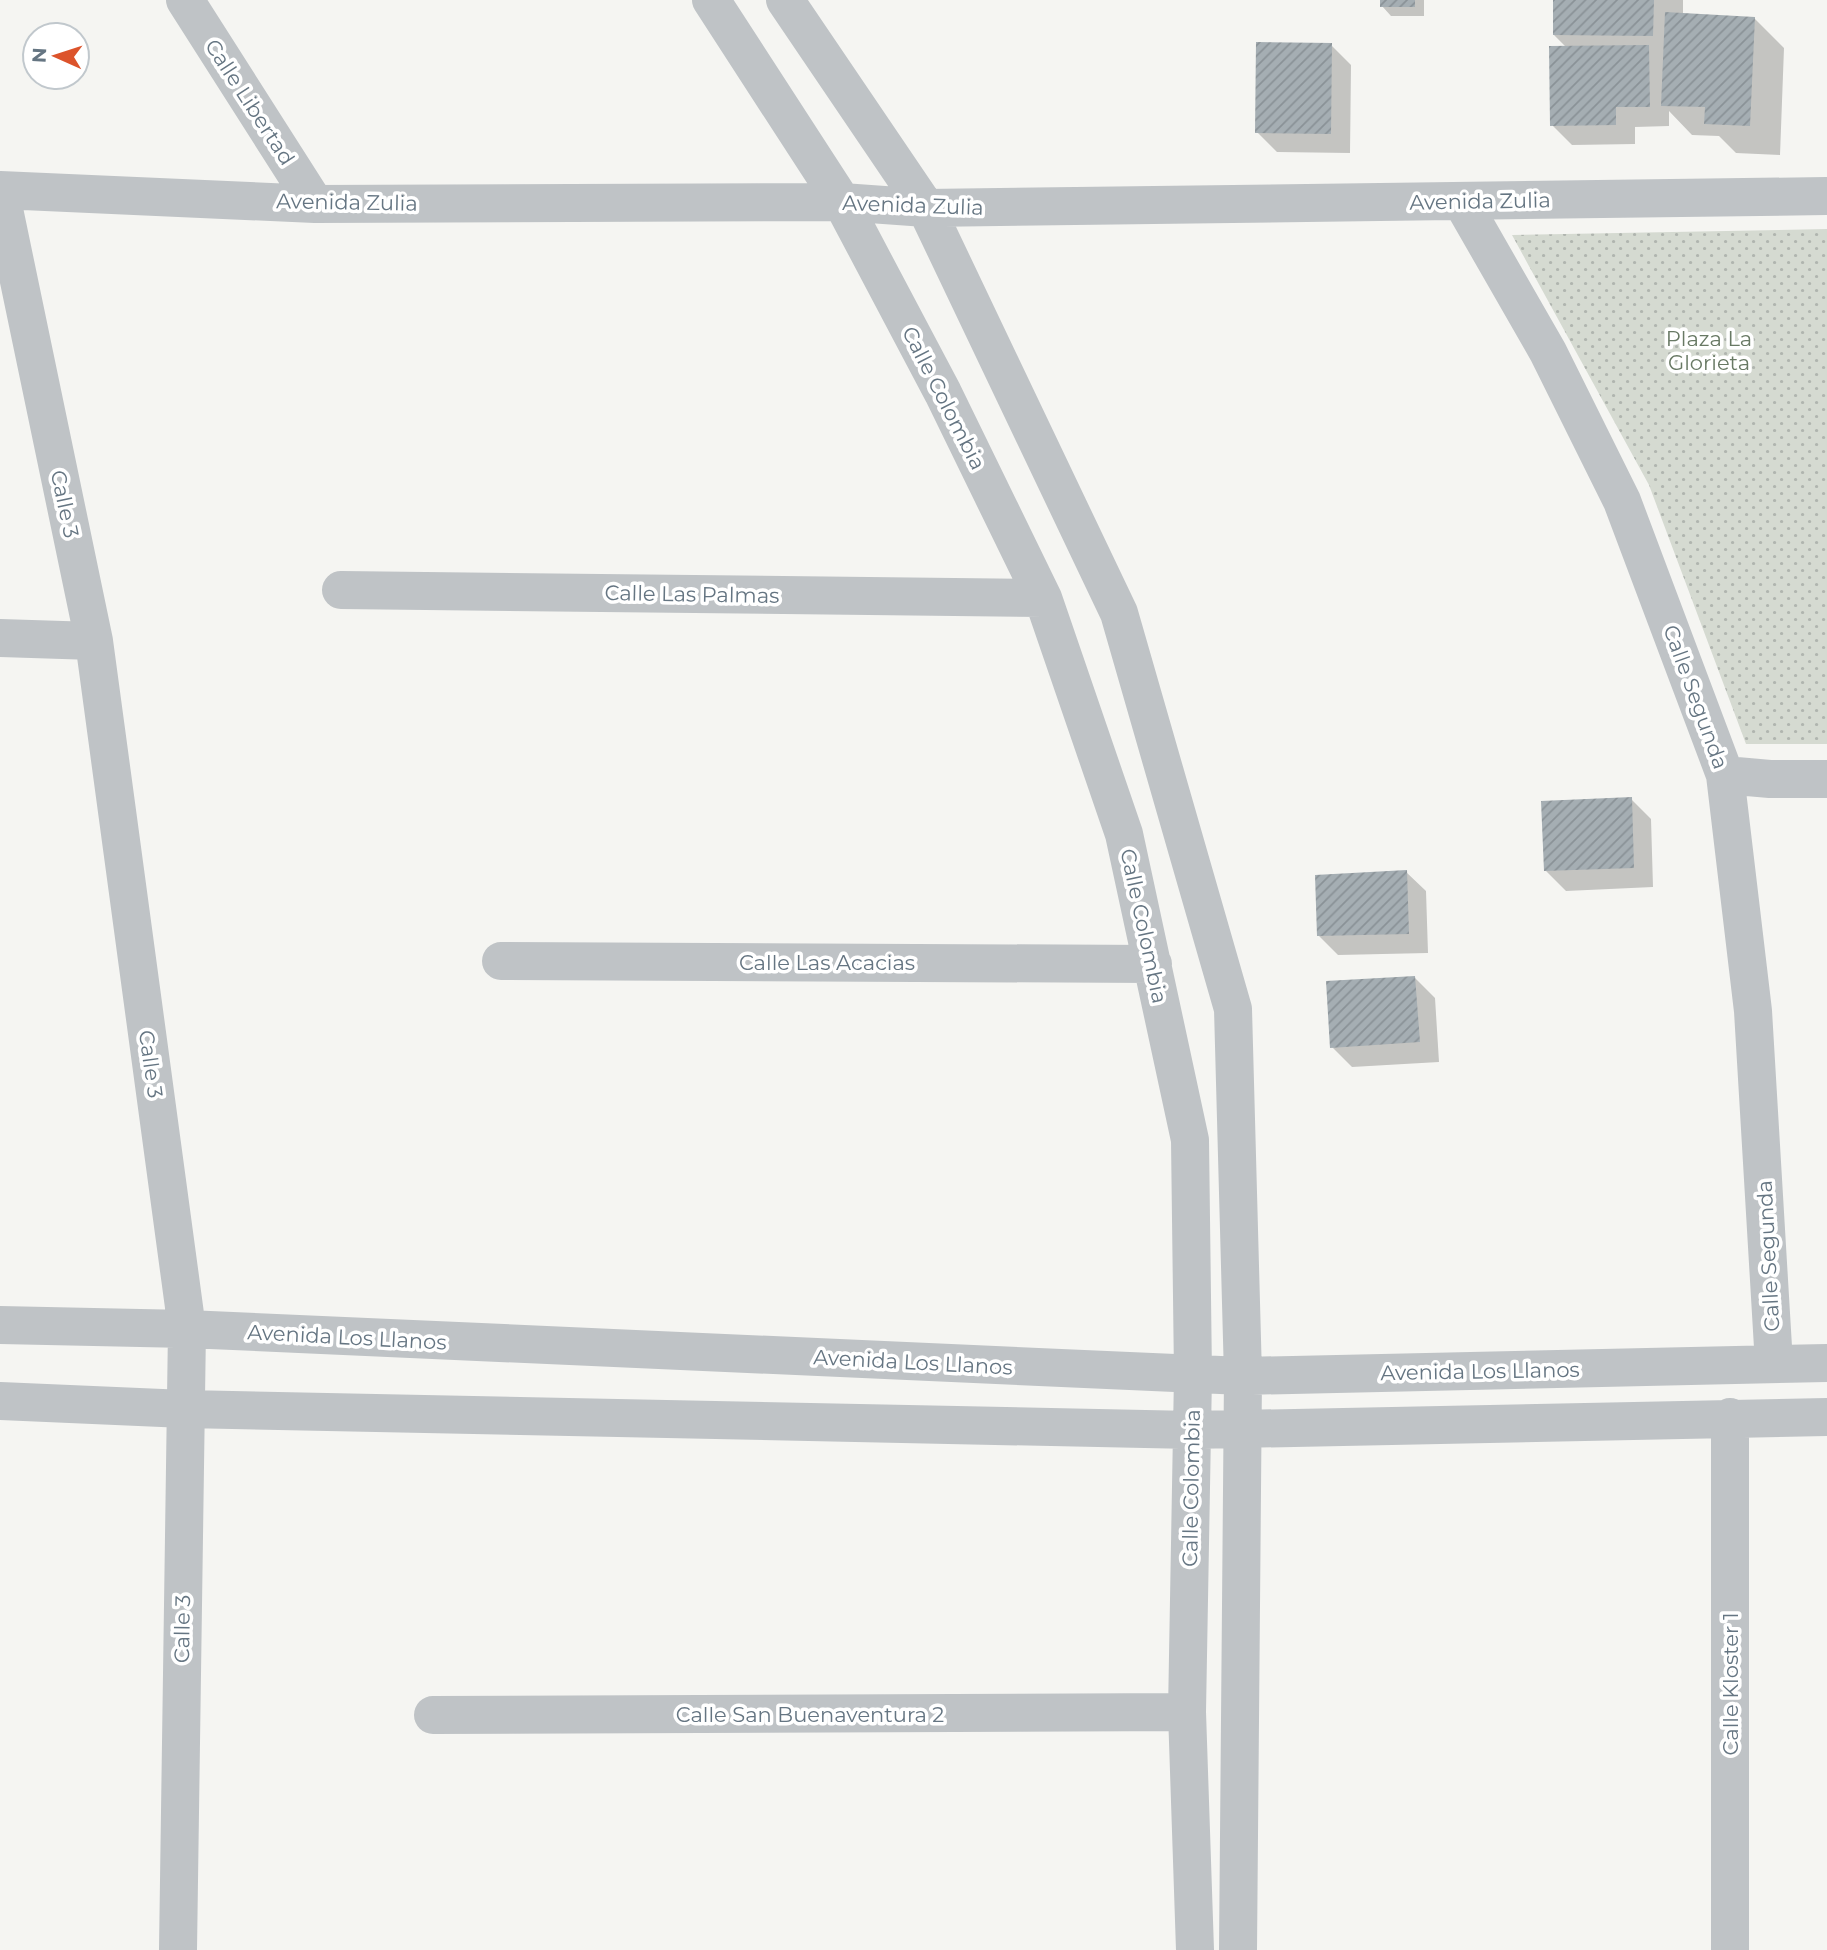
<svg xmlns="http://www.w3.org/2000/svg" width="1827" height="1950" font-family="Montserrat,sans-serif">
	<defs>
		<pattern id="grass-dots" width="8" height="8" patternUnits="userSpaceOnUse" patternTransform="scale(1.75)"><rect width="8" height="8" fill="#d5dad1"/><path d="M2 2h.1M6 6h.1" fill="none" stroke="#b0b5af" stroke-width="1.8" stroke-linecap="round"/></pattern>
		<pattern id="building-hatch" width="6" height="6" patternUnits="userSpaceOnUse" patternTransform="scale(1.75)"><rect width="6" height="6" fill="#a5aeb3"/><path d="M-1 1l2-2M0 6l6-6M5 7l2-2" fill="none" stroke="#8a9297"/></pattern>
	</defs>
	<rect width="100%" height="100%" fill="#f5f5f2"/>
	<path fill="url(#grass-dots)" d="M1827 229V744H1746L1649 485 1512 235Z"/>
	<path fill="#0003" d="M1382 0H1424V16H1391L1382 6Z
		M1554 0H1683V15L1755 19 1784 48 1780 155 1736 153 1719 136 1692 135 1669 111V126L1635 127V144L1572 145 1552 125 1567 48 1554 35Z
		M1331 45 1351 65 1350 153 1277 152 1257 132Z
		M1631 799 1651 819 1653 887 1566 891 1546 871Z
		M1406 872 1426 891 1428 953 1338 955 1318 935Z
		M1415 978 1435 998 1439 1062 1352 1067 1332 1047Z"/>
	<path fill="url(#building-hatch)" d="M1380 0H1415V7H1380Z
		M1553 0H1654L1653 36 1553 35Z
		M1665 12 1755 17 1750 126 1704 124 1705 107 1661 106Z
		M1256 42 1332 43 1331 134 1255 133Z
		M1649 45 1650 107H1616V125L1550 126 1549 46Z
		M1632 797 1634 868 1544 871 1541 801Z
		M1407 870 1409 934 1317 936 1315 875Z
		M1415 976 1420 1042 1330 1048 1326 981Z"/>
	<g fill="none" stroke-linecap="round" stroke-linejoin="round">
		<path stroke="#bfc3c6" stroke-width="38" d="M185 0 315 204
			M711 0 842 202 943 393 1043 598 1124 834 1190 1140 1193 1375 1187 1712 1195 1950
			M785 0 926 208 1119 613 1233 1009 1243 1376 1238 1950
			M0 190 315 204 842 202 926 208 1827 196
			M0 190 94 641 187 1329 178 1950
			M1462 202 1548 352 1622 501 1725 775 1753 1011 1774 1364
			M341 590 1043 598
			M0 638 94 641
			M1725 775 1770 779H1827
			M501 961 1153 964
			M0 1325 187 1329 1243 1376 1827 1363
			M0 1401 185 1409 1192 1430 1827 1417
			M433 1715 1187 1712
			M1730 1950V1417"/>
	</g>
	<g text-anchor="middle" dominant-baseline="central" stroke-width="7" stroke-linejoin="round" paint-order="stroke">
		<g font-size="21" fill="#657582" stroke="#fff">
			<text transform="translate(250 102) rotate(57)">Calle Libertad</text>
			<text transform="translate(1480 201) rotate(-1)">Avenida Zulia</text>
			<text transform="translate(347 202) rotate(1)">Avenida Zulia</text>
			<text transform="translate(913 205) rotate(2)">Avenida Zulia</text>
			<text transform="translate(944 398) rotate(63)">Calle Colombia</text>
			<text transform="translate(65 504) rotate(78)">Calle 3</text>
			<text transform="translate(692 594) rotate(1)">Calle Las Palmas</text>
			<text transform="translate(1696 697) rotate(70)">Calle Segunda</text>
			<text transform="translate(1144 926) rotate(78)">Calle Colombia</text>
			<text x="827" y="962">Calle Las Acacias</text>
			<text transform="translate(151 1064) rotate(82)">Calle 3</text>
			<text transform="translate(1768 1256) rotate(-93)">Calle Segunda</text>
			<text transform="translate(347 1337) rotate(3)">Avenida Los Llanos</text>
			<text transform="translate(913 1362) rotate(3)">Avenida Los Llanos</text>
			<text transform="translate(1480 1371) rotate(-1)">Avenida Los Llanos</text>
			<text transform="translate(1191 1488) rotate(-89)">Calle Colombia</text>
			<text transform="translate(182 1629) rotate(-89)">Calle 3</text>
			<text transform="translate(1730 1684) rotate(-90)">Calle Kloster 1</text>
			<text x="810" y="1714">Calle San Buenaventura 2</text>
		</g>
		<g font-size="21" fill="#687964" stroke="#fff">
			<text x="1709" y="338">Plaza La<tspan x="1709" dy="24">Glorieta</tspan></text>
		</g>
	</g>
	<g transform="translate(56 56) rotate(273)"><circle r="33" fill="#ffffff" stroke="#c1c8cd" stroke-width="2"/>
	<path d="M0-5L12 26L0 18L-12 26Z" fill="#dc532b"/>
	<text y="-10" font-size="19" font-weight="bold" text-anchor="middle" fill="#657582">N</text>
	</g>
</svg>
